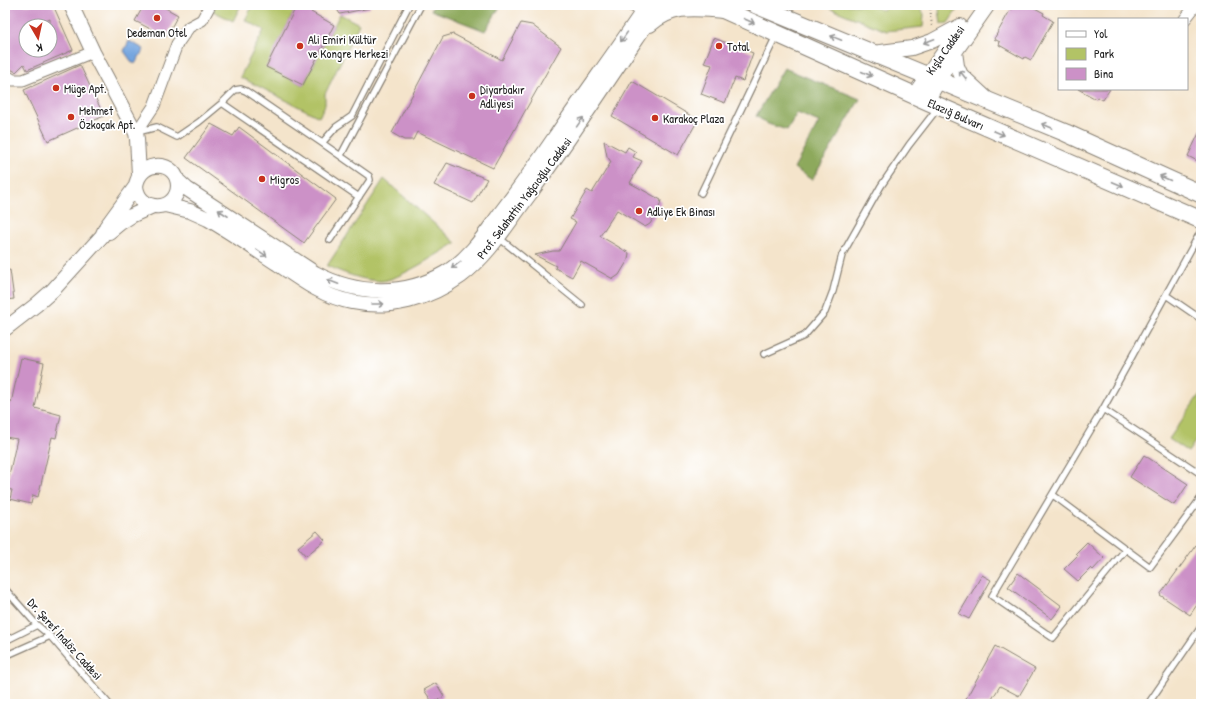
<svg xmlns="http://www.w3.org/2000/svg" width="1206" height="709" font-family="'Patrick Hand',sans-serif">
	<rect width="100%" height="100%" fill="#fff"/>
	<filter id="ink" filterUnits="userSpaceOnUse"><feTurbulence type="fractalNoise" baseFrequency=".025" numOctaves="2"/><feDisplacementMap in="SourceGraphic" scale="8" xChannelSelector="R" yChannelSelector="G"/><feConvolveMatrix kernelMatrix="1 2 1 2 8 2 1 2 1" color-interpolation-filters="sRGB"/></filter>
	<filter id="wash" filterUnits="userSpaceOnUse"><feTurbulence type="fractalNoise" baseFrequency=".012" numOctaves="4" result="noise"/><feDisplacementMap in="SourceGraphic" scale="16" xChannelSelector="R" yChannelSelector="G"/><feGaussianBlur stdDeviation="0.9" result="paint"/><feColorMatrix in="noise" values="0 0 0 0 0 0 0 0 0 0 0 0 0 0 0 0 0 1.4 0 .05"/><feComposite in="paint" operator="in"/></filter>
	<g filter="url(#wash)">
		<rect width="100%" height="100%" fill="#f4e4cb"/>
		<path fill="#b2c366" stroke="#677041" d="M216 5H241L233 21 213 11Z
			M253 5H297L267 67 303 85 340 14 359 24 325 94V105L319 117 240 77 264 30 245 20Z
			M822 5H869L882 10 886 8 889 5H918L924 14 923 27 886 31Z
			M942 5H960L948 23 941 24 939 10Z
			M384 179 456 243C440 252 396 282 380 281 361 280 344 273 327 266Z
			M1199 395 1201 397V433L1188 452 1169 439Z"/>
		<path fill="#8da95b" stroke="#54623c" d="M434 5H501L485 31 431 10Z
			M784 68 860 99 812 180 794 168 819 122 797 113 787 130 768 124 756 116Z"/>
		<path fill="#75a5df" stroke="#48607e" d="M129 41 144 49 135 64 131 61 124 51Z"/>
		<g id="blocks">
			<path fill="#cc91c7" fill-rule="evenodd" d="M12 5H53L73 50 27 70 24 64 16 72 5 66V8ZM50 19V50H26V26H35Z
				M144 5H160L178 15 166 37 135 21Z
				M297 5 303 8 305 5H315L311 12 334 25 303 85 266 67Z
				M334 5H370V8L340 14Z
				M1013 5H1029L1044 13 1043 15 1053 21 1031 60 1025 57 1024 59 999 45 1000 42 994 39Z
				M521 23 532 25 561 47 493 168 417 132 413 140H404L392 133 443 37 453 34 502 60Z
				M714 38 753 53 743 81 735 78 725 103 701 94 712 65 704 63Z
				M80 65 104 116 48 141 24 90Z
				M632 81 698 120 678 155 612 116Z
				M1078 89H1110L1103 100 1097 97 1096 99Z
				M211 124 233 136 239 127 336 199 304 243 186 158Z
				M1201 129V163L1188 156Z
				M604 141 625 152 628 147 636 152 633 157 642 161 630 183 661 200 659 209 650 224 645 227 617 210 600 236 629 253 628 260 619 275 613 279 581 261 572 277 555 268 556 266 535 255 553 251H559L576 222 570 219 587 190 592 193 611 162 607 156Z
				M447 163 487 179 473 203 434 185Z
				M10 270 14 299 5 300V271Z
				M21 358 44 363 35 408 61 415 56 438 52 437 38 497 33 495 31 504 10 499 12 490 6 489 17 439 5 437V402L11 403Z
				M1144 455 1188 484 1174 505 1130 477Z
				M317 531 325 540 306 556 298 547Z
				M1201 538V599L1190 615 1160 595Z
				M1087 542 1104 558 1093 570 1091 568 1078 581 1064 569 1078 555 1076 553Z
				M1018 573 1062 606 1052 619 1008 587Z
				M982 575 991 580 969 619 959 614Z
				M995 646 1035 669 1019 696 1000 686 989 704H963Z
				M436 683 444 696 433 703 424 690Z"/>
		</g>
	</g>
	<g filter="url(#ink)">
		<use href="#blocks" fill-opacity="0" stroke="#888074" stroke-width="1"/>
		<g fill="none" stroke-linecap="round" stroke-linejoin="round">
			<g stroke="#888074" stroke-width="8">
				<path id="service" d="M222 103 359 197
					M137 132 157 127 177 137 199 122 222 103 235 90 241 89 246 91 322 143 336 127 352 116 409 5
					M322 143 369 176 370 180 330 240
					M341 155 421 5
					M701 193 776 36
					M498 237 582 305
					M1166 295 1201 319
					M764 354 804 336 825 312 833 291 842 255 881 186 909 145 937 109
					M1103 409 1201 474
					M1053 495 1150 567 1201 498
					M1126 549 1053 638 992 596 1103 409 1201 231
					M5 589 37 625 50 636 109 704
					M5 641 37 625
					M5 656 50 636
					M1148 704 1201 627"/>
			</g>
			<g stroke="#888074" stroke-width="13">
				<path id="minor" d="M631 5 643 11
					M1185 19 1196 5
					M5 75 13 80H23L93 52
					M136 133 154 106 177 44 189 27 202 20 210 5"/>
			</g>
			<g stroke="#888074" stroke-width="16">
				<path id="tertiary" d="M71 5 93 52 136 133 137 139 139 174
					M650 25C674 4 696 9 725 11
					M873 53 912 48 932 41 960 26
					M914 95 957 33
					M986 98 961 75 957 66 955 52 988 5
					M927 101 955 52
					M177 180 187 189 315 273C356 295 404 297 445 273 470 258 485 234 502 211 520 187 538 162 555 137 585 93 617 50 647 5
					M165 205 190 211 208 219C232 233 255 249 278 264 301 280 324 297 352 302 391 310 429 299 461 276 489 255 508 223 529 195 574 133 616 69 659 5
					M109 232 120 223 131 216 153 206
					M5 329 36 305 53 290 102 236 106 227 136 186C140 158 178 160 178 186 177 212 139 214 136 186"/>
			</g>
			<g stroke="#888074" stroke-width="19">
				<path id="primary" d="M713 5 927 101 1201 220
					M756 5 1066 133 1201 194"/>
			</g>
			<path stroke="#888074" stroke-width="2" stroke-dasharray="1 3" stroke-linecap="butt" d="M930 5 932 28"/>
			<use href="#service" stroke="#fff" stroke-width="5.5"/>
			<use href="#minor" stroke="#fff" stroke-width="11"/>
			<use href="#tertiary" stroke="#fff" stroke-width="14"/>
			<use href="#primary" stroke="#fff" stroke-width="17"/>
		</g>
		<defs><path id="oneway-shaft" d="M-6 0H5M1.5-3L5.5 0L1.5 3" fill="none" stroke-width="1.6" stroke-linecap="round" stroke-linejoin="round"/></defs>
		<g stroke="#999">
			<use href="#oneway-shaft" transform="translate(749 21) rotate(24)"/>
			<use href="#oneway-shaft" transform="translate(624 37) rotate(125)"/>
			<use href="#oneway-shaft" transform="translate(836 38) rotate(-158)"/>
			<use href="#oneway-shaft" transform="translate(929 41) rotate(159)"/>
			<use href="#oneway-shaft" transform="translate(867 74) rotate(24)"/>
			<use href="#oneway-shaft" transform="translate(963 75) rotate(-129)"/>
			<use href="#oneway-shaft" transform="translate(580 122) rotate(-55)"/>
			<use href="#oneway-shaft" transform="translate(1047 126) rotate(-157)"/>
			<use href="#oneway-shaft" transform="translate(999 133) rotate(23)"/>
			<use href="#oneway-shaft" transform="translate(1165 178) rotate(-156)"/>
			<use href="#oneway-shaft" transform="translate(1118 184) rotate(23)"/>
			<use href="#oneway-shaft" transform="translate(223 213) rotate(-147)"/>
			<use href="#oneway-shaft" transform="translate(262 253) rotate(34)"/>
			<use href="#oneway-shaft" transform="translate(456 265) rotate(143)"/>
			<use href="#oneway-shaft" transform="translate(333 282) rotate(-159)"/>
			<use href="#oneway-shaft" transform="translate(378 304)"/>
		</g>
	</g>
	<g fill="#c8321e" stroke="#fff" stroke-width="1.5">
		<circle cx="157" cy="18" r="4"/>
		<circle cx="300" cy="46" r="4"/>
		<circle cx="719" cy="46" r="4"/>
		<circle cx="56" cy="88" r="4"/>
		<circle cx="472" cy="96" r="4"/>
		<circle cx="71" cy="117" r="4"/>
		<circle cx="655" cy="118" r="4"/>
		<circle cx="262" cy="179" r="4"/>
		<circle cx="639" cy="211" r="4"/>
	</g>
	<g text-anchor="middle" dominant-baseline="central" stroke-width="3.5" stroke-linejoin="round" paint-order="stroke">
		<g font-size="12" fill="#1c1c1c" stroke="#fff" text-anchor="start">
			<text x="157" y="32" text-anchor="middle">Dedeman Otel</text>
			<text x="308" y="39">Ali Emiri Kültür<tspan x="308" dy="14">ve Kongre Merkezi</tspan></text>
			<text x="727" y="46">Total</text>
			<text x="64" y="88">Müge Apt.</text>
			<text x="480" y="89">Diyarbakır<tspan x="480" dy="14">Adliyesi</tspan></text>
			<text x="79" y="110">Mehmet<tspan x="79" dy="14">Özkoçak Apt.</tspan></text>
			<text x="663" y="118">Karakoç Plaza</text>
			<text x="270" y="179">Migros</text>
			<text x="647" y="211">Adliye Ek Binası</text>
		</g>
		<g font-size="12" fill="#1c1c1c" stroke="#fff">
			<text transform="translate(945 50) rotate(-55)">Kışla Caddesi</text>
			<text transform="translate(956 114) rotate(24)">Elazığ Bulvarı</text>
			<text transform="translate(524 198) rotate(-53)">Prof. Selahattin Yağcıoğlu Caddesi</text>
			<text transform="translate(65 639) rotate(48)">Dr. Şeref İnalöz Caddesi</text>
		</g>
	</g>
	<rect width="1206" height="709" fill="none" stroke="#fff" stroke-width="20"/>
	<rect x="1058" y="18" width="130" height="72" fill="#ffffff" stroke="#a4a4a4"/>
	<rect x="1066" y="31" width="20" height="6" fill="#ffffff" stroke="#a4a4a4"/>
	<text x="1094" y="38" font-size="12" fill="#1c1c1c">Yol</text>
	<rect x="1066" y="48" width="20" height="12" fill="#b2c366" stroke="#a4a4a4"/>
	<text x="1094" y="58" font-size="12" fill="#1c1c1c">Park</text>
	<rect x="1066" y="68" width="20" height="12" fill="#cc91c7" stroke="#a4a4a4"/>
	<text x="1094" y="78" font-size="12" fill="#1c1c1c">Bina</text>
	<g transform="translate(38 38) rotate(171)"><circle r="19" fill="#ffffff" stroke="#a4a4a4"/>
	<path d="M0-3L7 15L0 10L-7 15Z" fill="#c8321e"/>
	<text y="-6" font-size="11" font-weight="bold" text-anchor="middle" fill="#1c1c1c">K</text>
	</g>
</svg>
